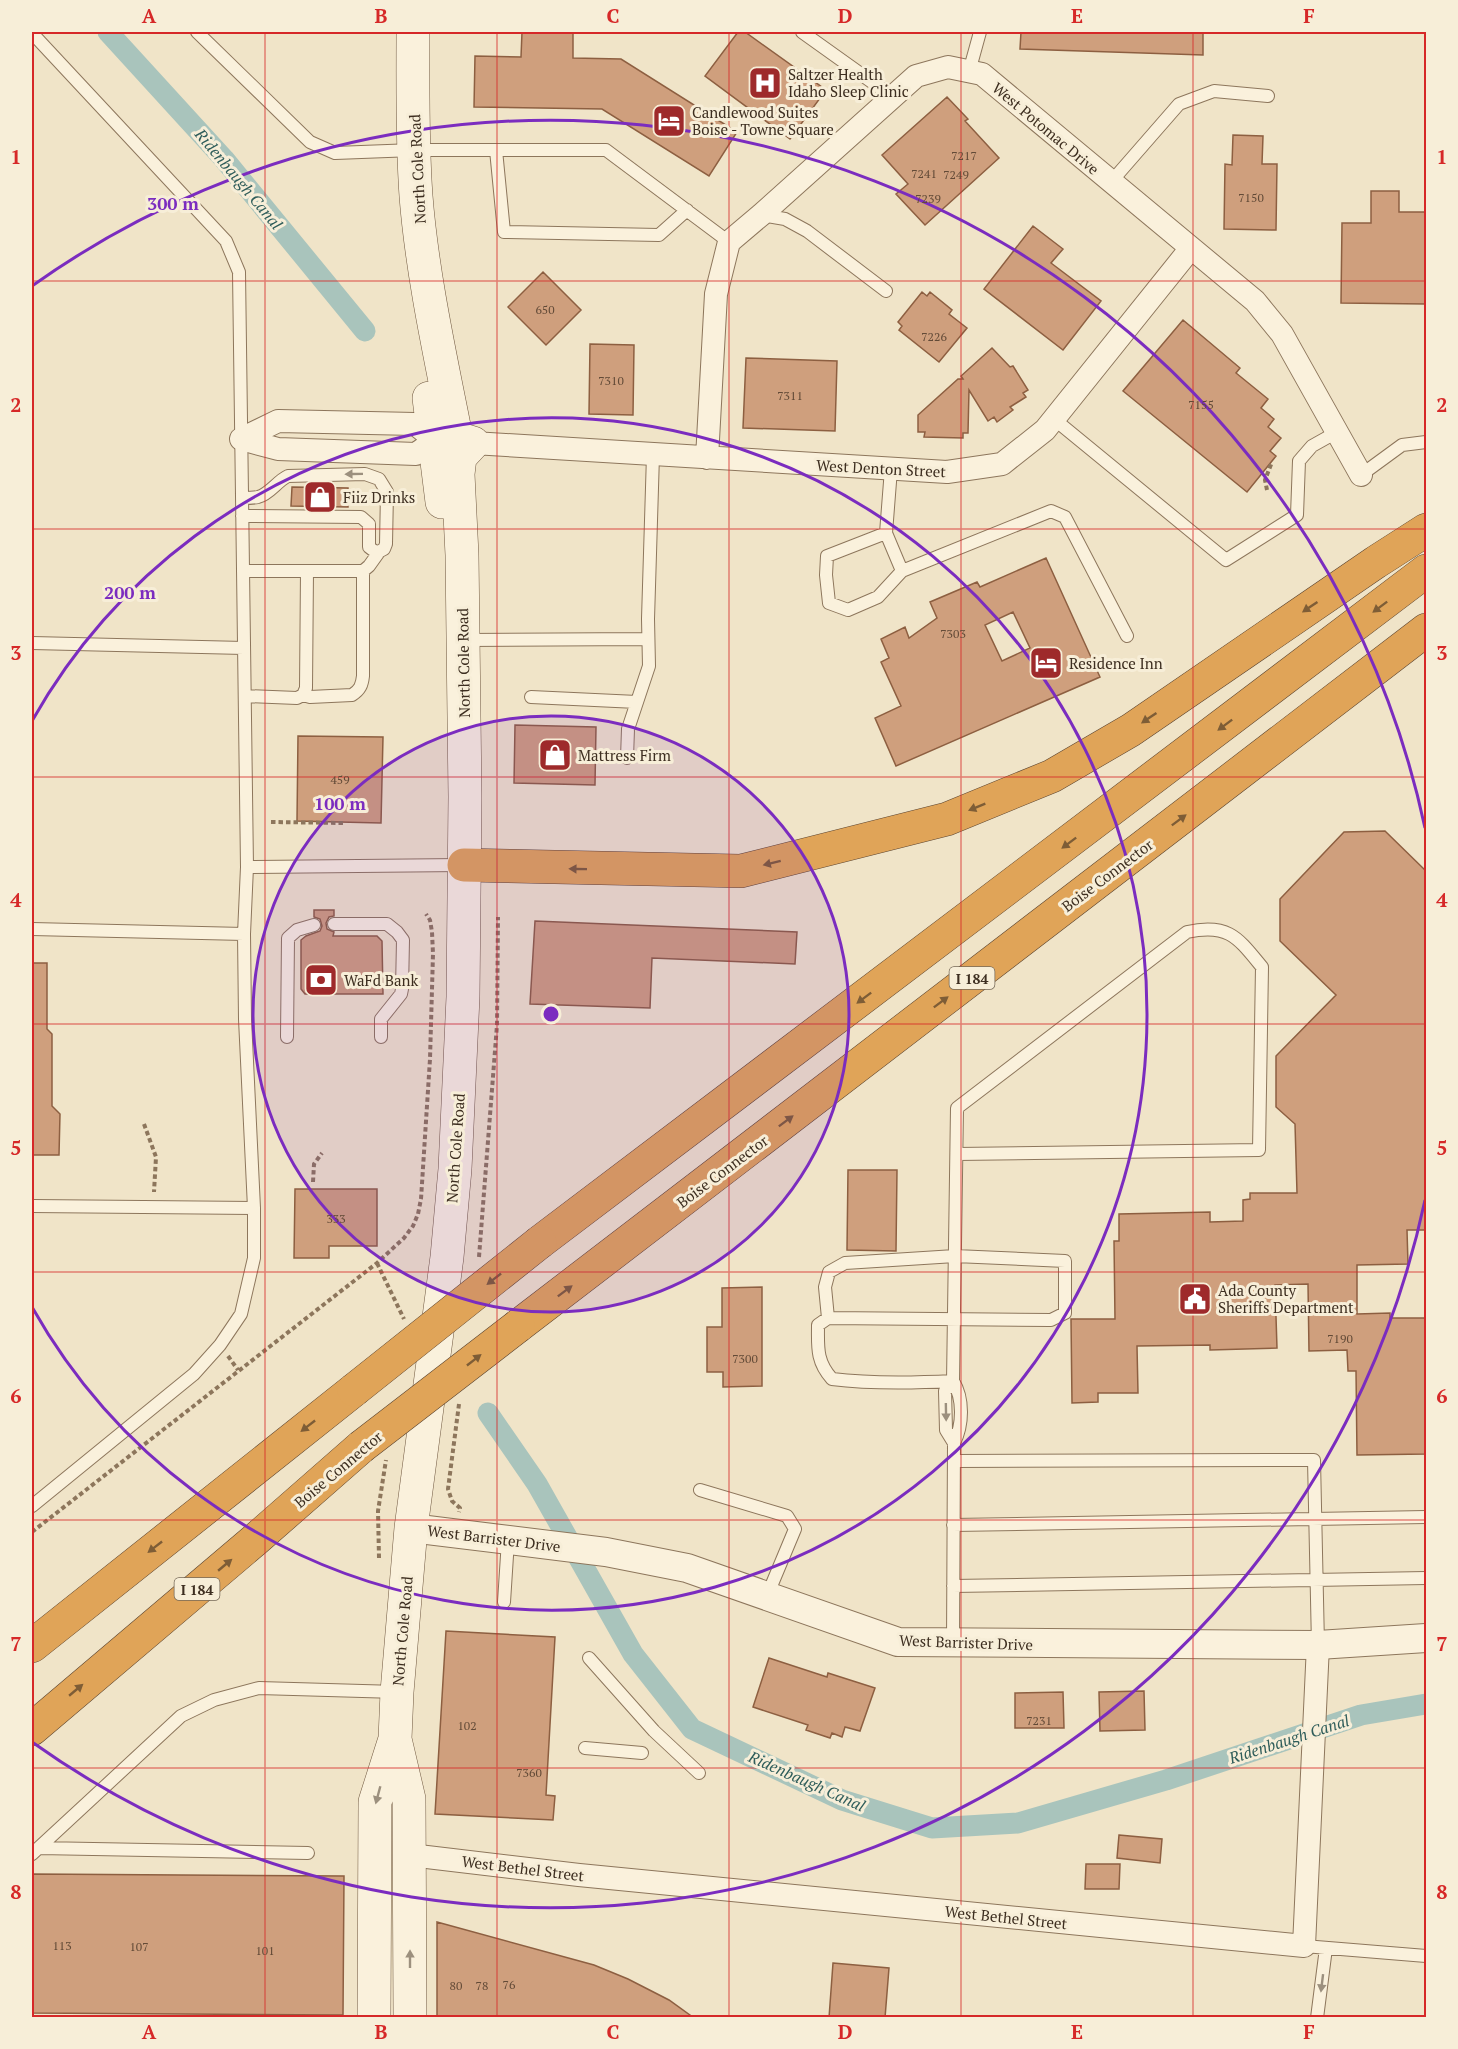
<svg xmlns="http://www.w3.org/2000/svg" width="1458" height="2049" font-family="'PT Serif',serif">
	<rect width="100%" height="100%" fill="#f0e4c8"/>
	<g fill="none" stroke-linecap="round" stroke-linejoin="round">
		<path stroke="#a9c4bc" stroke-width="21" d="M108 32 224 159 365 331
			M488 1413 537 1484 633 1654 692 1729 842 1800 932 1828 1018 1823 1166 1780 1361 1715 1426 1704"/>
	</g>
	<path fill="#cf9f7d" stroke="#8d5f41" stroke-width="1.5" fill-rule="evenodd" d="M522 32H573V58L621 59 737 132 709 176 602 109 474 107 475 56 521 57Z
		M738 32H745L826 90 790 139 705 76Z
		M1021 32H1203V55L1020 49Z
		M947 97 968 119 965 121 999 158 925 225 896 194 908 184 882 155Z
		M1233 135 1263 136 1262 164H1277L1276 230 1224 229 1225 164 1232 165Z
		M1371 191H1399V212H1426V304L1341 303 1342 223H1371Z
		M1033 226 1063 249 1051 263 1101 301 1063 350 984 289Z
		M543 272 581 310 546 345 508 307Z
		M922 292 927 296 930 292 952 310 949 314 967 328 939 362 899 330 902 326 898 322Z
		M1183 320 1240 368 1236 373 1268 399 1261 408 1274 419 1268 427 1281 438 1270 451 1276 456 1247 492 1123 391Z
		M590 344 634 345 633 415 589 414Z
		M992 348 1010 367 1013 366 1028 390 1023 393 1026 397 1010 407 1013 410 997 422 994 417 988 421 969 390 968 433H963V438L924 437 925 432H918V415L958 379H963L961 376Z
		M746 358 837 361 835 431 743 428Z
		M292 487 348 488V507L291 506Z
		M1046 558 1100 677 896 766 875 718 901 706 881 662 889 658 881 639 905 627 909 638 937 618 930 602 977 582 980 587ZM1013 612 1030 648 1002 661 985 625Z
		M515 725 596 727 595 785 514 783Z
		M298 736 383 737 381 823 297 821Z
		M1385 831 1426 871V1230H1407L1408 1264 1357 1265V1314L1390 1313V1318H1426V1454L1357 1455 1356 1371H1348L1347 1350 1309 1351 1308 1284 1275 1285 1277 1348 1210 1350V1345L1137 1346 1138 1393H1098V1402L1072 1403 1071 1319H1115L1114 1241H1119V1214L1210 1212V1222L1243 1221V1200L1250 1199V1193H1297L1295 1124 1276 1107V1056L1336 995 1280 941V899L1344 832Z
		M314 910H334V916L329 917 326 923 327 929 334 932 333 936H377L382 941 383 994H305L301 989V940L306 936 320 931 322 926 320 919 314 917Z
		M535 921 797 932 795 964 652 958 650 1008 530 1004Z
		M32 963H47V1029L52 1034V1106L60 1114 59 1155H32Z
		M848 1170H897L896 1251 847 1250Z
		M295 1189H377V1246H329V1258H294Z
		M762 1287V1386L723 1387V1372H707V1327H722V1288Z
		M446 1631 555 1637 546 1795 555 1796 553 1820 435 1814Z
		M769 1658 827 1677 828 1673 875 1688 860 1731 845 1727 842 1737 832 1733 830 1738 806 1730 808 1725 753 1707Z
		M1144 1691 1145 1730 1100 1731 1099 1692Z
		M1063 1692 1064 1728H1015V1693Z
		M1119 1835 1162 1839 1160 1863 1117 1858Z
		M1086 1864H1120L1119 1889H1085Z
		M32 1874 344 1876 343 2015 32 2013Z
		M437 1922 594 1965 628 1979 669 2000 694 2018H437Z
		M833 1963 889 1968 885 2018H829Z"/>
	<g fill="none" stroke-linecap="round" stroke-linejoin="round">
		<g stroke="#8d765c" stroke-width="14">
			<path id="service" d="M197 32 310 142 335 153 414 150H606L729 242
				M802 32 893 97
				M32 33 226 241 239 272 247 867 244 934 245 1019 254 1208V1258L241 1314 220 1345 194 1374 32 1506
				M969 72 980 32
				M496 150 504 232 659 235 687 210
				M1111 182 1179 104 1214 91 1268 96
				M761 215 785 219 807 231 886 291
				M1054 419 1226 560 1297 515 1299 461 1312 446 1337 432
				M891 469 886 533 902 571 1051 511 1065 517 1127 636
				M1361 475 1402 445 1426 442
				M242 498C247 498 253 498 258 497 270 494 277 481 288 476L365 474 379 479 387 492 386 544 384 549C377 553 375 552 369 547V524L361 517 242 516
				M886 533 827 556 826 575 829 603 848 610 878 597 902 571
				M243 571H363L369 566 379 552
				M464 640 648 639
				M32 643 244 648
				M303 695 310 697 352 695C360 690 362 685 363 676V571
				M245 696 297 698 303 695 306 688 307 571
				M531 697 637 702
				M627 758 628 729 649 666 648 619 653 455
				M247 867 462 865
				M334 924H387L397 932 403 940 402 989 401 994 381 1019V1037
				M32 929 244 934
				M287 1037 288 938 297 930 314 925
				M32 1206 254 1208
				M828 1318 825 1287 829 1272 845 1263 955 1256 1065 1261V1313L1051 1320 828 1318 818 1325C818 1347 816 1361 832 1379 872 1384 913 1383 953 1381
				M953 1381 945 1391 946 1430 954 1443
				M954 1461 1314 1460 1318 1645
				M700 1490 787 1516 795 1529 767 1596
				M953 1525 1426 1517
				M953 1586 1426 1578
				M504 1602 508 1540
				M953 1643 954 1443C963 1425 964 1399 953 1381L957 1108 1187 932C1229 923 1238 938 1262 967L1259 1150 957 1154
				M589 1658 654 1731 699 1773
				M585 1748 642 1753
				M39 1848 308 1853
				M32 1854 181 1716 214 1700 259 1688 397 1692
				M1304 1946 1426 1956
				M1317 2018 1326 1948"/>
		</g>
		<g stroke="#8d765c" stroke-width="24">
			<path id="minor" d="M278 421 415 424 435 440 416 454 278 449 241 439Z
				M473 443 947 472 1002 464 1045 430 1191 248
				M707 458 716 294 729 242 761 215 916 76 948 67 982 74 1255 301 1282 334 1361 475
				M410 1855 579 1875 1304 1946 1318 1645"/>
		</g>
		<g stroke="#8d765c" stroke-width="30">
			<path id="tertiary" d="M411 1528 606 1552 687 1568 898 1642 1318 1645 1426 1638"/>
		</g>
		<g stroke="#6f573f" stroke-width="34">
			<path id="secondary" d="M413 32C413 86 412 141 416 196 422 273 440 355 455 431L460 439 473 443
				M429 398 442 502
				M395 1739 409 1799 410 2018
				M374 2018 375 1802 395 1739 397 1692 411 1528 447 1257 455 1169 463 997 465 797 462 555 458 474 460 457 473 443"/>
		</g>
		<g stroke="#5b4430" stroke-width="34">
			<path id="motorway" d="M464 865 741 871 947 819 1052 776 1131 730 1376 562 1426 530
				M540 1242 1426 571
				M518 1326 1426 630
				M32 1646 354 1390
				M32 1729 256 1539 361 1447"/>
		</g>
		<path stroke="#8d765c" stroke-width="4" stroke-dasharray="4.5 3" stroke-linecap="butt" d="M1267 490 1265 480 1272 462
			M271 822 344 823
			M144 1124 156 1157 154 1192
			M313 1182 314 1164 322 1153
			M479 1257 497 1025 498 917
			M377 1263 404 1319
			M228 1356 238 1370
			M459 1404 448 1489 452 1501 460 1508 459 1512
			M32 1532 377 1263 404 1238 413 1226 418 1214 421 1199 430 1059 433 954 432 932 430 920 426 914
			M379 1558 378 1511 386 1460"/>
		<use href="#service" stroke="#faf1dc" stroke-width="12"/>
		<use href="#minor" stroke="#faf1dc" stroke-width="22"/>
		<use href="#tertiary" stroke="#faf1dc" stroke-width="28"/>
		<use href="#secondary" stroke="#faf1dc" stroke-width="33"/>
		<use href="#motorway" stroke="#e0a458" stroke-width="33"/>
		<g stroke="#5b4430" stroke-width="34" stroke-linecap="butt">
			<path id="motorway-bridge" d="M354 1390 540 1242
				M361 1447 518 1326"/>
		</g>
		<use href="#motorway-bridge" stroke="#e0a458" stroke-width="33"/>
	</g>
	<defs><path id="oneway-solid" d="M-6-.8H1V-3.2L6.5 0L1 3.2V.8H-6Z" transform="scale(1.5)"/></defs>
	<g fill="#9c907e">
		<use href="#oneway-solid" transform="translate(354 474) rotate(179)"/>
		<use href="#oneway-solid" transform="translate(946 1412) rotate(89)"/>
		<use href="#oneway-solid" transform="translate(378 1795) rotate(105)"/>
		<use href="#oneway-solid" transform="translate(410 1959) rotate(-90)"/>
		<use href="#oneway-solid" transform="translate(1322 1983) rotate(97)"/>
	</g>
	<g fill="#7e5d36">
		<use href="#oneway-solid" transform="translate(1310 607) rotate(146)"/>
		<use href="#oneway-solid" transform="translate(1380 607) rotate(143)"/>
		<use href="#oneway-solid" transform="translate(1149 718) rotate(146)"/>
		<use href="#oneway-solid" transform="translate(1225 725) rotate(143)"/>
		<use href="#oneway-solid" transform="translate(977 807) rotate(158)"/>
		<use href="#oneway-solid" transform="translate(1179 820) rotate(-37)"/>
		<use href="#oneway-solid" transform="translate(1069 843) rotate(143)"/>
		<use href="#oneway-solid" transform="translate(772 863) rotate(166)"/>
		<use href="#oneway-solid" transform="translate(578 869) rotate(-179)"/>
		<use href="#oneway-solid" transform="translate(864 998) rotate(143)"/>
		<use href="#oneway-solid" transform="translate(941 1002) rotate(-37)"/>
		<use href="#oneway-solid" transform="translate(786 1121) rotate(-37)"/>
		<use href="#oneway-solid" transform="translate(494 1279) rotate(142)"/>
		<use href="#oneway-solid" transform="translate(565 1291) rotate(-37)"/>
		<use href="#oneway-solid" transform="translate(474 1360) rotate(-38)"/>
		<use href="#oneway-solid" transform="translate(308 1426) rotate(142)"/>
		<use href="#oneway-solid" transform="translate(155 1547) rotate(142)"/>
		<use href="#oneway-solid" transform="translate(225 1565) rotate(-40)"/>
		<use href="#oneway-solid" transform="translate(76 1690) rotate(-40)"/>
	</g>
	<path fill="none" stroke="#d62828" stroke-width="1.5" stroke-opacity="0.55" d="M265 32V2018M497 32V2018M729 32V2018M961 32V2018M1193 32V2018M32 281H1426M32 529H1426M32 777H1426M32 1024H1426M32 1272H1426M32 1520H1426M32 1768H1426"/>
	<circle cx="551" cy="1014" r="298" fill="#7b2cbf" fill-opacity=".12"/>
	<g fill="none" stroke="#7b2cbf" stroke-width="3">
		<circle cx="551" cy="1014" r="298"/>
		<path d="M32 721A596 596 0 1 1 32 1307"/>
		<path d="M1425 1200A894 894 0 0 1 32 1742M32 286A894 894 0 0 1 1425 828"/>
	</g>
	<defs>
		<g id="hospital-square" transform="scale(1.725)"><rect x="-9" y="-9" width="18" height="18" rx="4" fill="#9e2a2b" stroke="#f7eed8"/><path d="M-5-5h3v3.5h4V-5h3V5h-3V1.5h-4V5h-3Z" fill="#fff"/></g>
		<g id="hotel-square" transform="scale(1.725)"><rect x="-9" y="-9" width="18" height="18" rx="4" fill="#9e2a2b" stroke="#f7eed8"/><path d="M-6-4.5h1.5V1H6V5H4.5V3h-9V5H-6ZM-4 0a1.8 1.8 0 1 1 3.6 0ZM.5 0V-2.5h3Q6-2.5 6 0Z" fill="#fff"/></g>
		<g id="shop-square" transform="scale(1.725)"><rect x="-9" y="-9" width="18" height="18" rx="4" fill="#9e2a2b" stroke="#f7eed8"/><path d="M-5-2.5h2.3a2.7 3.5 0 0 1 5.4 0H5L5.5 6h-11ZM-1.5-2.5h3a1.5 2.3 0 0 0-3 0Z" fill="#fff"/></g>
		<g id="bank-square" transform="scale(1.725)"><rect x="-9" y="-9" width="18" height="18" rx="4" fill="#9e2a2b" stroke="#f7eed8"/><path d="M-6-4H6V4H-6ZM0-2.3a2.3 2.3 0 1 0 0 4.6a2.3 2.3 0 1 0 0-4.6Z" fill="#fff"/></g>
		<g id="civic-square" transform="scale(1.725)"><rect x="-9" y="-9" width="18" height="18" rx="4" fill="#9e2a2b" stroke="#f7eed8"/><path d="M-.6-6.5H3V-4.5H.6V-3L4-1V1h2V6H-6V1h2V-1L-.6-3ZM-1.2 2.5V6h2.4V2.5Z" fill="#fff"/></g>
	</defs>
	<g fill-rule="evenodd">
		<use href="#hospital-square" x="765" y="83"/>
		<use href="#hotel-square" x="669" y="121"/>
		<use href="#shop-square" x="320" y="497"/>
		<use href="#hotel-square" x="1046" y="663"/>
		<use href="#shop-square" x="555" y="755"/>
		<use href="#bank-square" x="321" y="980"/>
		<use href="#civic-square" x="1195" y="1299"/>
	</g>
	<g text-anchor="middle" dominant-baseline="central" stroke-width="6" stroke-linejoin="round" paint-order="stroke">
		<g font-size="12" fill="#624a37">
			<text x="964" y="155">7217</text>
			<text x="924" y="173">7241</text>
			<text x="956" y="174">7249</text>
			<text x="1251" y="197">7150</text>
			<text x="928" y="198">7239</text>
			<text x="545" y="309">650</text>
			<text x="934" y="336">7226</text>
			<text x="611" y="380">7310</text>
			<text x="790" y="395">7311</text>
			<text x="1201" y="404">7155</text>
			<text x="953" y="633">7303</text>
			<text x="340" y="779">459</text>
			<text x="336" y="1218">333</text>
			<text x="1340" y="1338">7190</text>
			<text x="745" y="1358">7300</text>
			<text x="1039" y="1720">7231</text>
			<text x="467" y="1725">102</text>
			<text x="529" y="1772">7360</text>
			<text x="62" y="1945">113</text>
			<text x="139" y="1946">107</text>
			<text x="265" y="1950">101</text>
			<text x="509" y="1984">76</text>
			<text x="456" y="1985">80</text>
			<text x="482" y="1985">78</text>
		</g>
		<g fill="#f7eed8" stroke="#756857" stroke-width="1.5">
			<rect x="949.5" y="967" width="45" height="22" rx="4.5"/>
			<rect x="174.5" y="1578" width="45" height="22" rx="4.5"/>
		</g>
		<g font-size="14" font-weight="bold" fill="#3d2e20">
			<text x="972" y="978">I 184</text>
			<text x="197" y="1589">I 184</text>
		</g>
		<g font-size="15" fill="#3d2e20" stroke="#f7eed8" text-anchor="start">
			<text x="788" y="74">Saltzer Health<tspan x="788" dy="17">Idaho Sleep Clinic</tspan></text>
			<text x="692" y="112">Candlewood Suites<tspan x="692" dy="17">Boise - Towne Square</tspan></text>
			<text x="343" y="497">Fiiz Drinks</text>
			<text x="1069" y="663">Residence Inn</text>
			<text x="578" y="755">Mattress Firm</text>
			<text x="344" y="980">WaFd Bank</text>
			<text x="1218" y="1290">Ada County<tspan x="1218" dy="17">Sheriffs Department</tspan></text>
		</g>
		<g font-size="15" fill="#3d2e20" stroke="#f7eed8">
			<text transform="translate(1046 128) rotate(40)">West Potomac Drive</text>
			<text transform="translate(417 169) rotate(-93)">North Cole Road</text>
			<text transform="translate(881 468) rotate(3)">West Denton Street</text>
			<text transform="translate(463 663) rotate(-91)">North Cole Road</text>
			<text transform="translate(1107 875) rotate(-37)">Boise Connector</text>
			<text transform="translate(455 1148) rotate(-86)">North Cole Road</text>
			<text transform="translate(722 1171) rotate(-37)">Boise Connector</text>
			<text transform="translate(338 1469) rotate(-40)">Boise Connector</text>
			<text transform="translate(494 1538) rotate(7)">West Barrister Drive</text>
			<text transform="translate(402 1631) rotate(-85)">North Cole Road</text>
			<text transform="translate(966 1642) rotate(2)">West Barrister Drive</text>
			<text transform="translate(523 1868) rotate(7)">West Bethel Street</text>
			<text transform="translate(1006 1917) rotate(6)">West Bethel Street</text>
		</g>
		<g font-size="16" font-style="italic" fill="#2f5d5a" stroke="#f7eed8">
			<text transform="translate(239 179) rotate(50)">Ridenbaugh Canal</text>
			<text transform="translate(1289 1739) rotate(-18)">Ridenbaugh Canal</text>
			<text transform="translate(807 1781) rotate(24)">Ridenbaugh Canal</text>
		</g>
	</g>
	<circle cx="551" cy="1014" r="9" fill="#7b2cbf" stroke="#f7eed8" stroke-width="3"/>
	<g font-size="18" text-anchor="middle" font-weight="bold" fill="#7b2cbf" stroke="#f7eed8" stroke-width="6" stroke-linejoin="round" paint-order="stroke">
		<text x="173" y="210">300 m</text>
		<text x="130" y="599">200 m</text>
		<text x="340" y="810">100 m</text>
	</g>
	<rect width="1458" height="2049" fill="none" stroke="#f7eed8" stroke-width="66"/>
	<rect x="33" y="33" width="1392" height="1983" fill="none" stroke="#d62828" stroke-width="2"/>
	<g font-size="20" text-anchor="middle" font-weight="bold" fill="#d62828">
		<text x="149" y="23">A</text>
		<text x="381" y="23">B</text>
		<text x="613" y="23">C</text>
		<text x="845" y="23">D</text>
		<text x="1077" y="23">E</text>
		<text x="1309" y="23">F</text>
		<text x="16" y="164">1</text>
		<text x="1442" y="164">1</text>
		<text x="16" y="412">2</text>
		<text x="1442" y="412">2</text>
		<text x="16" y="660">3</text>
		<text x="1442" y="660">3</text>
		<text x="16" y="907">4</text>
		<text x="1442" y="907">4</text>
		<text x="16" y="1155">5</text>
		<text x="1442" y="1155">5</text>
		<text x="16" y="1403">6</text>
		<text x="1442" y="1403">6</text>
		<text x="16" y="1651">7</text>
		<text x="1442" y="1651">7</text>
		<text x="16" y="1899">8</text>
		<text x="1442" y="1899">8</text>
		<text x="149" y="2039">A</text>
		<text x="381" y="2039">B</text>
		<text x="613" y="2039">C</text>
		<text x="845" y="2039">D</text>
		<text x="1077" y="2039">E</text>
		<text x="1309" y="2039">F</text>
	</g>
</svg>
